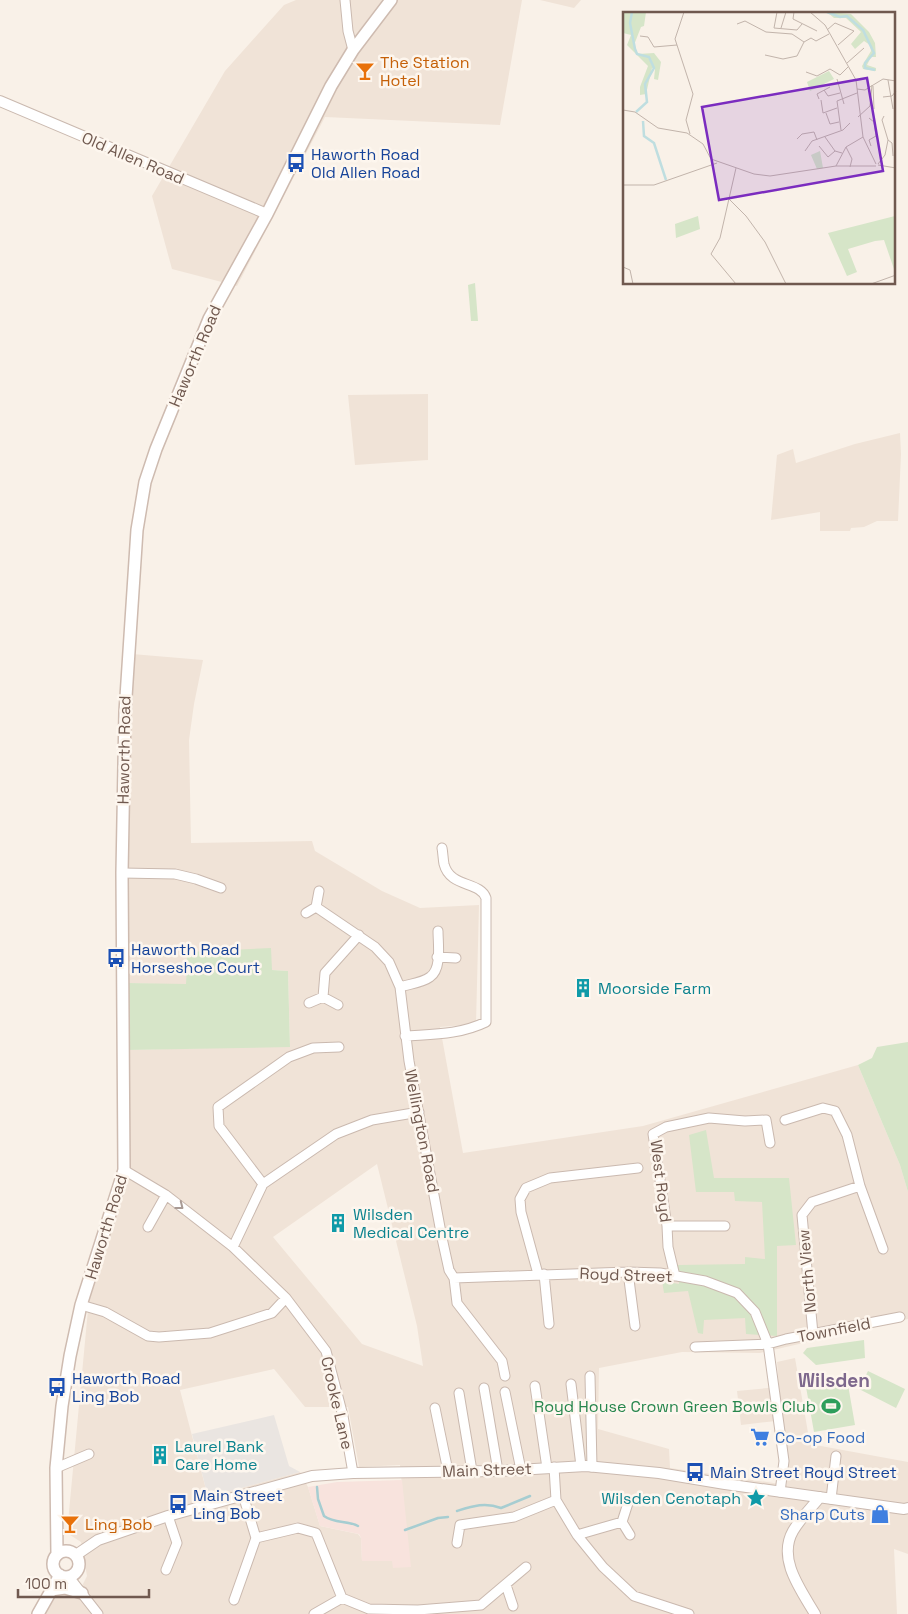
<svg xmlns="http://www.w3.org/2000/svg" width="908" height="1614" font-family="'Space Grotesk',sans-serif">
	<rect width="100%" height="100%" fill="#f9f1e8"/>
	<path fill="#f0e3d7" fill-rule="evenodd" d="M296 0H522L500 125 325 117 237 286 172 269 152 196 225 71 284 5Z
		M540 0H581L574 8Z
		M428 394V460L355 465 348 395Z
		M900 433 901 454 898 521H877L864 527 851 528 850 531H820V512L771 520 777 455 793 449 796 463 855 444Z
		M132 654 203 660 194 704 189 740 191 843 312 841 315 851 382 891 420 908 479 905 476 1024 440 1027 463 1153 643 1126 858 1065 900 1165 908 1192V1319L760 1353 682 1352 599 1368 598 1429 669 1449 670 1468 787 1485 776 1421 741 1425 737 1391 779 1387 777 1362 795 1358 810 1444 908 1462V1554L894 1549 897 1614H45L55 1598 65 1595 77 1596 87 1576 81 1542 67 1533 89 1299 128 1176V1050L290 1046 288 971 272 970 187 952 186 985 128 983 126 825ZM377 1164 417 1326 423 1366 362 1344 273 1237ZM274 1369 305 1407H348L359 1467 400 1465 410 1567 392 1561H362L361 1538 358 1534 320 1526 308 1487 300 1472 208 1497 180 1390Z"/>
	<path fill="#f8e3dd" d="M402 1480 411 1567 393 1568 392 1561H362L361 1538 359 1534 320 1526 308 1487 337 1482Z"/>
	<path fill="#eae5e1" d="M274 1415 289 1466 300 1472 208 1497 192 1434Z"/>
	<path fill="#d6e5c8" d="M475 283 478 321H471L468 285Z
		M271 948 272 970 288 971 290 1047 128 1050V983L186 984 187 952Z
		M908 1042V1192L900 1165 858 1065 872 1058 877 1047Z
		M706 1130 714 1178H789L796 1245 777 1246V1336L746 1334 745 1318 704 1320 703 1334 698 1333 688 1291 664 1293 662 1281 679 1284 677 1265 745 1264V1257L765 1259 762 1202 735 1201 734 1192H696L689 1135Z
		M864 1340 865 1358 816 1365 803 1353 807 1348Z
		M868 1371 905 1389 896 1408 859 1389Z
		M847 1379 855 1425 814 1432 806 1387Z"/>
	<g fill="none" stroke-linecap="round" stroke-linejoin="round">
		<path stroke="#a6cdd1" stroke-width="2.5" d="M317 1487 318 1499 324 1516C335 1524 347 1520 358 1526
			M457 1511C473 1506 485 1502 501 1508L530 1496
			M405 1530 438 1518 448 1517"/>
		<g stroke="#cab9af" stroke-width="11">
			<path id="minor" d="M345 0 348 31 353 50
				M122 873 175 874 196 879 221 888
				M316 907 375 947 389 962 400 987 409 1061 442 1238 449 1270 454 1278 457 1303 502 1361 505 1376
				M306 913 316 907 319 891
				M437 957 456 958
				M400 987C409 984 422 983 430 977 442 969 438 944 438 931
				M323 997 325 973 359 935
				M309 1003 323 997 338 1005
				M405 1036C433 1034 459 1035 486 1022V898C480 881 450 888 444 864 443 859 443 853 442 848
				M785 1120 823 1108 835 1111 847 1135 860 1186 883 1249
				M124 1170 166 1195 233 1247 286 1298 326 1351 343 1416 353 1473
				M263 1184 219 1126 218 1107 289 1057 313 1048 339 1047
				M667 1226H725
				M148 1227 166 1195
				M233 1247 263 1184 336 1134 372 1120 419 1112
				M628 1272 635 1326
				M538 1274 521 1212 520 1199 526 1188 550 1178 638 1168
				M544 1274 549 1324
				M675 1276 668 1247 667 1226 653 1134 666 1127 709 1118 745 1121 766 1120 770 1143
				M454 1278 628 1272 660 1273 705 1281 737 1293 755 1312 768 1344 784 1461 780 1492
				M81 1305 105 1312 148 1336 159 1337 210 1333 272 1313 286 1298
				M813 1334 802 1215 812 1202 860 1186
				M695 1347 768 1344 786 1339 900 1317
				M590 1376 592 1467
				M571 1384 581 1466
				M535 1386 547 1468
				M484 1388 498 1471
				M505 1392 521 1470
				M459 1393 472 1471
				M435 1408 448 1471
				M554 1467 556 1500 577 1535 603 1567 634 1596 689 1614
				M56 1468 89 1454
				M831 1499 836 1456
				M622 1522 629 1500
				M577 1535 622 1522 630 1535
				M256 1538 298 1528 316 1533 342 1598 314 1614
				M457 1543 460 1525 514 1517 556 1500
				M166 1570 177 1543 168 1516
				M69 1577 98 1614
				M506 1585 513 1606
				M342 1598 369 1609 418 1610 481 1605 526 1567
				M234 1600 256 1538 243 1495"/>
		</g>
		<g stroke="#cab9af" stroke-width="12">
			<path id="tertiary" d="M0 101 267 214
				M76 1555 98 1540 168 1516 312 1476 353 1473 498 1471 586 1466 659 1473 725 1484 904 1509 908 1508
				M815 1614C801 1590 777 1559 793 1531 800 1519 811 1508 820 1497"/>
		</g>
		<g stroke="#cebbb0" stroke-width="14">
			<path id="secondary" d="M53 1564a13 13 0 1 1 26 0a13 13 0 1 1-26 0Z
				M57 1555 56 1468 62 1406 70 1356 81 1305 124 1170 122 873 125 712 137 530 145 482 156 449 209 319 267 214 331 86 353 50 391 0
				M51 1590 65 1588 82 1593
				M38 1614 60 1575"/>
		</g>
		<use href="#minor" stroke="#fff" stroke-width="9"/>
		<use href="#tertiary" stroke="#fff" stroke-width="10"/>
		<use href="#secondary" stroke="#fff" stroke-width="11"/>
	</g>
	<defs><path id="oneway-chevron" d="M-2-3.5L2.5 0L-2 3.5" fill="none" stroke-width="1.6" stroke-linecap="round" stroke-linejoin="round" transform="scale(1.25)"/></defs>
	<use stroke="#a99b95" href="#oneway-chevron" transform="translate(180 1206) rotate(38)"/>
	<defs>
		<g id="bar-bare" transform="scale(1.5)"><path d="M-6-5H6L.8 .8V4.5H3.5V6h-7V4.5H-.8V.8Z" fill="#e8710a" stroke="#fdf6ee" stroke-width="2.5" paint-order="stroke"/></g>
		<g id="bus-bare" transform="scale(1.5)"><path d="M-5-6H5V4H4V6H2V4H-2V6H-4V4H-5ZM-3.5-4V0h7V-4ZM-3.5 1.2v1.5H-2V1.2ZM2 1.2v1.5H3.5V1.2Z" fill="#1a4fb4" stroke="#fdf6ee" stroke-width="2.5" paint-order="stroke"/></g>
		<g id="building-bare" transform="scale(1.5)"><path d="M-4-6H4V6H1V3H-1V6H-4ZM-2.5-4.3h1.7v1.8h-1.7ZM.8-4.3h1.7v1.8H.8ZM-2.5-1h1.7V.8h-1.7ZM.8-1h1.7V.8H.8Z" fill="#0f9aa8" stroke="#fdf6ee" stroke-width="2.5" paint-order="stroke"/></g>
		<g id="stadium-bare" transform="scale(1.5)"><path d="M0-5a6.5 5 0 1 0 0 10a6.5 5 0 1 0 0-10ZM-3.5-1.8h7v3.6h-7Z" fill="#2e9e5b" stroke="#fdf6ee" stroke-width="2.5" paint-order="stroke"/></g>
		<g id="supermarket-bare" transform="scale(1.5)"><path d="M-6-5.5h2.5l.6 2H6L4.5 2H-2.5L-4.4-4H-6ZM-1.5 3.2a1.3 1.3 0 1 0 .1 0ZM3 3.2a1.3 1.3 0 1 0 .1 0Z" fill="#3f7fe0" stroke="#fdf6ee" stroke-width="2.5" paint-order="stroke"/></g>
		<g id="sight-bare" transform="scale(1.5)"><path d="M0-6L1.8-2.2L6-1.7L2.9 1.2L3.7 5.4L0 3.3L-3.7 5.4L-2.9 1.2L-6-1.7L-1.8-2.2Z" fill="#0f9aa8" stroke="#fdf6ee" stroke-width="2.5" paint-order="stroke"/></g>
		<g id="shop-bare" transform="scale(1.5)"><path d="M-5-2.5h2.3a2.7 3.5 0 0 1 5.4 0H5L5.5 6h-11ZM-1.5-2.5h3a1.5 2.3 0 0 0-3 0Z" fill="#3f7fe0" stroke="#fdf6ee" stroke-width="2.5" paint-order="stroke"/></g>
	</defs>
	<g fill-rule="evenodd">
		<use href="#bar-bare" x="365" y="71"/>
		<use href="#bus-bare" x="296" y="163"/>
		<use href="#bus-bare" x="116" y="958"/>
		<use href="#building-bare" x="583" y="988"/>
		<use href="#building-bare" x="338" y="1223"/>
		<use href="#bus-bare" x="57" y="1387"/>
		<use href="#stadium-bare" x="831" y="1406"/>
		<use href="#supermarket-bare" x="760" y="1437"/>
		<use href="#building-bare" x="160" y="1455"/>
		<use href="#bus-bare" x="695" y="1472"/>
		<use href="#sight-bare" x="756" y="1498"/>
		<use href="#bus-bare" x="178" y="1504"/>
		<use href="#shop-bare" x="880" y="1514"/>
		<use href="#bar-bare" x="70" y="1524"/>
	</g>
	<g text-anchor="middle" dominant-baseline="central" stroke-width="5" stroke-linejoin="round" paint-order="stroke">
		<g font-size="16" fill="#c56008" stroke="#fdf6ee" text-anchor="start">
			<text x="380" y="62">The Station<tspan x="380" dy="18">Hotel</tspan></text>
			<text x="85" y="1524">Ling Bob</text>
		</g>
		<g font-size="16" fill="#164399" stroke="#fdf6ee" text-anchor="start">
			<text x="311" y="154">Haworth Road<tspan x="311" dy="18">Old Allen Road</tspan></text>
			<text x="131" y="949">Haworth Road<tspan x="131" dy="18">Horseshoe Court</tspan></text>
			<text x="72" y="1378">Haworth Road<tspan x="72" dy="18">Ling Bob</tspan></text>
			<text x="710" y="1472">Main Street Royd Street</text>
			<text x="193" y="1495">Main Street<tspan x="193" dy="18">Ling Bob</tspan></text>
		</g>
		<g font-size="16" fill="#70594f" stroke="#fdf6ee">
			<text transform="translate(133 158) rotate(23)">Old Allen Road</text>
			<text transform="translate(195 356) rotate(-67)">Haworth Road</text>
			<text transform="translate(124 750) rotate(-89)">Haworth Road</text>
			<text transform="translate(422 1131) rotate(79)">Wellington Road</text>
			<text transform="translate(661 1181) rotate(83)">West Royd</text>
			<text transform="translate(106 1227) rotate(-73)">Haworth Road</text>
			<text transform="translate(807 1271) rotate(-95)">North View</text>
			<text transform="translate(626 1275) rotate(2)">Royd Street</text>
			<text transform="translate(834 1330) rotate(-11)">Townfield</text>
			<text transform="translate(337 1403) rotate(77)">Crooke Lane</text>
			<text transform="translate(487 1470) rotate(-2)">Main Street</text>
		</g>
		<g font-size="16" fill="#0d838f" stroke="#fdf6ee" text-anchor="start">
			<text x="598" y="988">Moorside Farm</text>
			<text x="353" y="1214">Wilsden<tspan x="353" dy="18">Medical Centre</tspan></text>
			<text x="175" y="1446">Laurel Bank<tspan x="175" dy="18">Care Home</tspan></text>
			<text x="741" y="1498" text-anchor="end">Wilsden Cenotaph</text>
		</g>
		<g font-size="16" fill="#27864d" stroke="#fdf6ee" text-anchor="end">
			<text x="816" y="1406">Royd House Crown Green Bowls Club</text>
		</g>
		<g font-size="16" fill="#366cbe" stroke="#fdf6ee" text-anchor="start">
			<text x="775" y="1437">Co-op Food</text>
			<text x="865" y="1514" text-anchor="end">Sharp Cuts</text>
		</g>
		<g font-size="19" font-weight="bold" fill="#7d678c" stroke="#fdf6ee">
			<text x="834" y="1380">Wilsden</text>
		</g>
	</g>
	<g transform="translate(623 12)">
		<rect width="272" height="272" fill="#f9f1e8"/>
		<path d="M0 0H23L21 14 18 15 11 33 15 42 31 41 38 50 35 68 31 67 32 57 29 56 23 82 17 83V75L25 54 4 33 8 23 0 21ZM204 0 228 2 246 20 252 31 253 45H248L244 53 253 56V59L240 57 239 54 248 39 247 33 241 29 232 37 228 32 238 20 223 6H211ZM206 59 211 67 187 79 184 70ZM197 139 200 156 194 157 188 143ZM75 204 77 217 53 226 52 212ZM272 204V260L261 228 252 229 225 237 234 260 224 264 205 221Z" fill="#d6e5c8"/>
		<path fill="none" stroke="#bfdee0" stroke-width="2.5" d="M9 0 7 11 12 37 14 42 26 45 31 56 22 72 24 90 13 100M204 0 217 5 224 4 240 18 251 41 242 51V56L252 58M20 109 21 124 31 131 43 168"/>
		<path fill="none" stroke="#c2b4ab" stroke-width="1" d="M61 0 52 27 70 82 63 108 67 122M154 0 151 16 174 18 179 12M171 0 170 7 194 19M187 0 202 13 233 68 240 125 253 152M114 12 122 9 143 20 169 22 181 30M158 16 163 0M204 18 212 11 231 19 215 33M17 24 25 25 31 35 54 33M181 30 188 26 193 29 206 22M142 43 160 47 174 44 181 30M224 51 241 36M183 60 194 64 207 57 217 63 225 55M214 67 221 92M265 68 270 97M250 74 251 97M234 77 242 78 260 67 273 69M201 78 205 84 217 81M260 85 269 84 273 79M196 87 194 82 207 75M198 88 200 101 214 96M0 98 12 100 35 116 64 121 80 132 88 147 131 162 147 164 213 154H253M203 101 207 112 216 110M235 105 247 94 249 73M246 106 251 110 253 124M218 118 214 89 234 81M202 125 212 139 219 141M174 127 179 122 191 120 194 128M265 128 269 131 270 144M196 134 205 145 212 139M248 134 246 128 253 124 255 127M223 135 229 147 227 155M182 139 189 129 220 118 227 111M255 152 262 143 265 128 259 108 261 104M255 153 273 156M213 154 223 135 240 125M0 173H31L94 151M106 187 123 204 142 230 163 272M0 255 7 258 10 272M113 272 88 242 97 226 113 156M248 272 273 263"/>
		<path fill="#7b2cbf" fill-opacity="0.15" stroke="#7b2cbf" stroke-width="2.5" d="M244 66 260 159 96 188 79 95Z"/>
		<rect width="272" height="272" fill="none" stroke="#70594f" stroke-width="2.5"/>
	</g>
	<path d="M18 1589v8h131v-8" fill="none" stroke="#70594f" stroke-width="2.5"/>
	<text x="25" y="1589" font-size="15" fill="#70594f" stroke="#fdf6ee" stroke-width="4" paint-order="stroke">100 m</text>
</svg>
